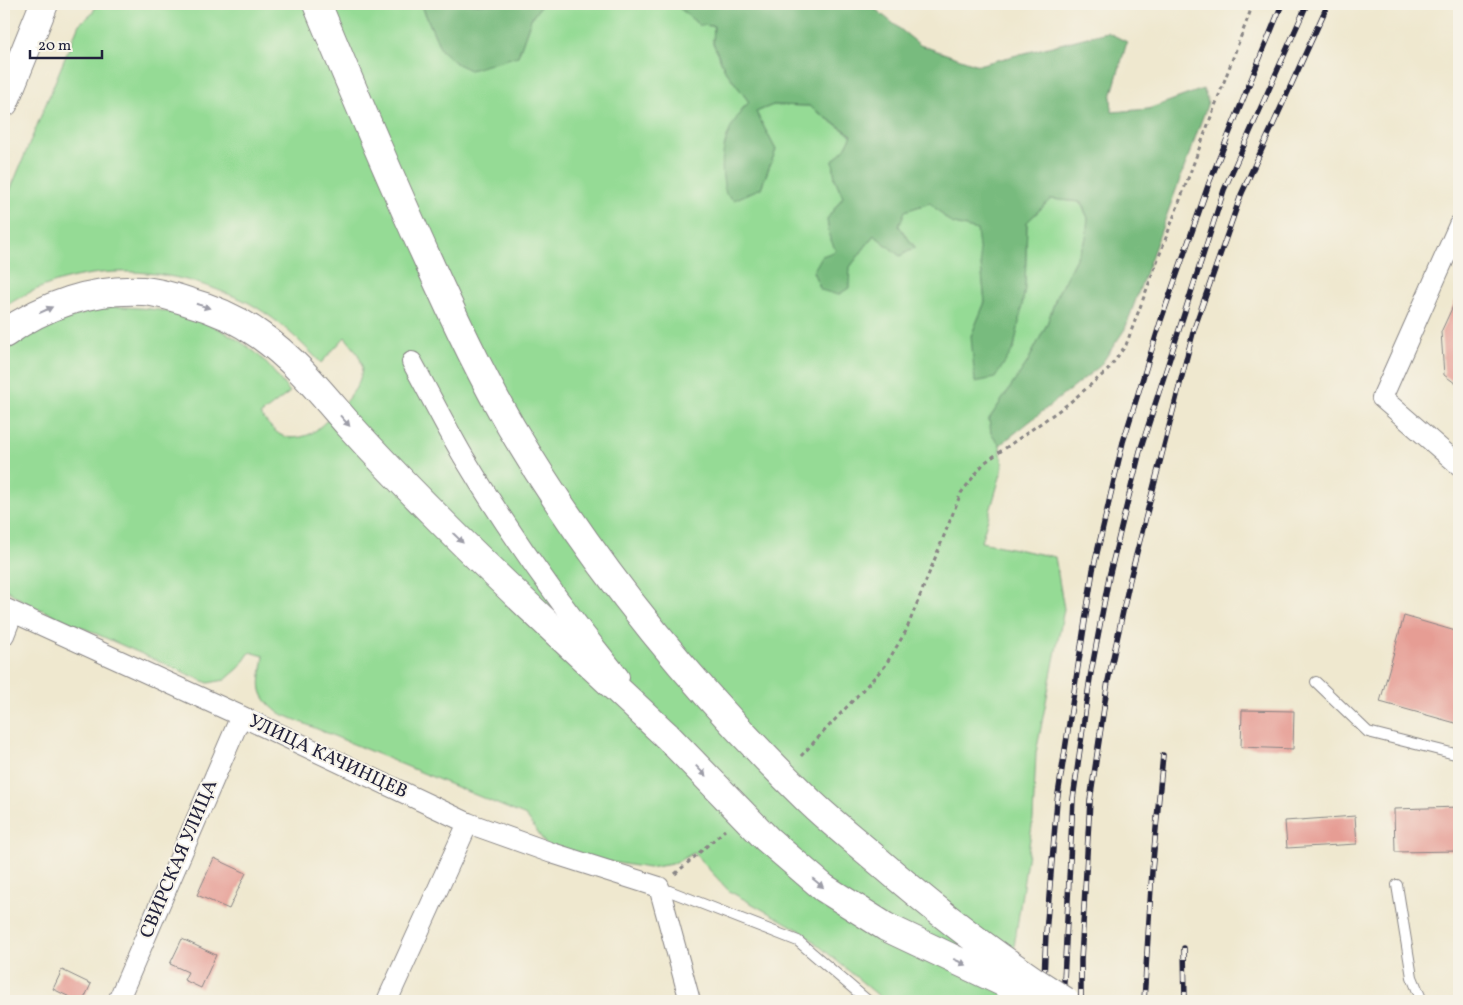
<svg xmlns="http://www.w3.org/2000/svg" width="1463" height="1005" font-family="Vollkorn,serif">
	<rect width="100%" height="100%" fill="#f7f3e8"/>
	<filter id="ink" filterUnits="userSpaceOnUse"><feTurbulence type="fractalNoise" baseFrequency=".02" numOctaves="2"/><feDisplacementMap in="SourceGraphic" scale="10" xChannelSelector="R" yChannelSelector="G"/><feConvolveMatrix kernelMatrix="1 2 1 2 8 2 1 2 1" color-interpolation-filters="sRGB"/></filter>
	<filter id="wash" filterUnits="userSpaceOnUse"><feTurbulence type="fractalNoise" baseFrequency=".0096" numOctaves="4" result="noise"/><feDisplacementMap in="SourceGraphic" scale="20" xChannelSelector="R" yChannelSelector="G"/><feGaussianBlur stdDeviation="1.12" result="paint"/><feColorMatrix in="noise" values="0 0 0 0 0 0 0 0 0 0 0 0 0 0 0 0 0 1.4 0 .05"/><feComposite in="paint" operator="in"/></filter>
	<g filter="url(#wash)">
		<rect width="100%" height="100%" fill="#efe8cf"/>
		<path fill="#95db95" stroke="#5c7e68" d="M97 4H421L441 50 518 56 531 19 542 4H675L699 25 714 26 713 43 725 70 749 102 740 111 761 188 776 150 756 112 773 105 809 106 852 136 846 147 833 161 835 179 843 197 827 219C830 243 834 249 850 267L874 235 900 256 915 247 898 226 904 211 930 203 951 223 978 230 985 302 971 336 1014 348 1025 288 1027 222 1051 199 1080 202 1088 218 1086 239 1057 295 1047 324 1027 363 989 419 991 433 1000 445 1003 467 981 542 1055 557 1064 609 1036 753 1033 819 1006 1001H885L801 931 729 891 694 853 672 864 649 868 552 853 526 816 279 713C254 694 260 684 264 656L250 652 239 668 225 680 208 683 24 602 4 588V351C36 330 74 312 113 307 121 306 131 308 139 308 184 311 219 324 255 352 268 363 279 379 290 392L260 415C267 422 276 435 286 437 294 439 305 437 312 433 321 427 347 402 353 392 358 386 362 375 362 367 361 355 352 346 345 337L321 363C301 342 280 321 254 306 245 300 233 296 223 292 151 263 71 263 4 307V205L79 24 92 14Z"/>
		<path fill="#78bb7e" stroke="#4d6e5c" d="M421 4H542L531 19 518 56 470 70 457 64 441 50Z
			M675 4H869L920 45 978 65 1107 32 1127 42 1111 97 1112 112 1148 109 1203 89 1208 102 1205 111 1125 329 1100 366 1000 445 991 433 989 419 1027 363 1047 324 1057 295 1086 239 1088 218 1081 202 1051 199 1027 222 1025 288 1020 317 1014 348 995 378 975 382 971 336 985 302 977 230 951 223 930 203 905 211 899 226 915 248 900 256 874 235 850 267 849 288 838 295 821 290 813 272 822 256 836 251 829 236 827 219 843 197 835 179 833 161 846 147 852 135 809 106 773 105 756 112 776 150 761 188 734 200 726 194C717 159 724 129 749 102L725 70 713 43 714 26 699 25Z"/>
		<g id="blocks">
			<path fill="#e69d94" d="M1459 293V386L1444 375 1441 332Z
				M1404 616 1459 632V724L1380 702Z
				M1242 710 1294 711 1293 749 1241 747Z
				M4 801 8 803 4 814Z
				M1459 807V851L1395 852 1394 809Z
				M1355 816 1357 844 1287 848 1285 821Z
				M214 858 246 873 229 909 197 895Z
				M182 939 216 955 201 988 184 980 188 972 170 964Z
				M62 970 91 984 83 1001H78L53 989Z"/>
		</g>
	</g>
	<g filter="url(#ink)">
		<use href="#blocks" fill-opacity="0" stroke="#888585" stroke-width="1"/>
		<g fill="none" stroke-linecap="round" stroke-linejoin="round">
			<g stroke="#888585" stroke-width="12">
				<path id="lane" d="M1316 682 1368 732 1459 755
					M1397 885 1412 977 1422 1001
					M659 887 798 941 868 1001"/>
			</g>
			<g stroke="#888585" stroke-width="22">
				<path id="street" d="M1459 225 1382 398 1459 465
					M412 362C429 393 445 425 463 456 509 533 562 607 619 677
					M4 608 241 716 468 823 552 853 659 887 690 1001
					M4 635 13 612
					M118 1001 241 716
					M387 1001 468 823"/>
			</g>
			<g stroke="#888585" stroke-width="30">
				<path id="primary" d="M4 334C44 305 94 288 143 291 158 292 174 297 189 302 215 309 239 320 261 336 295 360 321 393 348 424 376 455 406 486 436 516 511 592 590 663 667 736"/>
			</g>
			<g stroke="#888585" stroke-width="30">
				<path id="highway" d="M4 103 44 4"/>
			</g>
			<path stroke="#888585" stroke-width="3" stroke-dasharray="4 4" stroke-linecap="butt" d="M801 756 885 666 906 631 961 493 984 463 1068 404 1108 370 1126 345 1253 4
				M675 874 725 830"/>
			<use href="#lane" stroke="#fff" stroke-width="10"/>
			<use href="#street" stroke="#fff" stroke-width="20"/>
			<use href="#primary" stroke="#fff" stroke-width="28"/>
			<use href="#highway" stroke="#fff" stroke-width="28"/>
			<g stroke="#22223b" stroke-width="5.5">
				<path id="rail" d="M1184 948 1185 1001
					M1043 1001 1046 933 1057 801 1093 570 1123 442 1161 320 1209 183 1282 4
					M1063 1001 1073 799 1090 678 1109 577 1140 451 1224 190 1307 4
					M1081 1001V960L1090 801 1108 681 1130 579 1194 329 1241 195 1328 4
					M1144 1001 1152 871 1163 755"/>
			</g>
			<use href="#rail" stroke="#f7f3e8" stroke-width="4" stroke-dasharray="11" stroke-linecap="butt"/>
			<g stroke="#888585" stroke-width="30" stroke-linecap="butt">
				<path id="primary-bridge" d="M317 4C352 88 388 173 426 256 452 314 479 372 511 427 591 562 692 687 804 796 827 819 852 838 876 859 936 911 998 959 1065 1001
					M667 736 767 839 824 888 886 927 1032 996"/>
			</g>
			<use href="#primary-bridge" stroke="#fff" stroke-width="28"/>
		</g>
		<defs><path id="oneway-solid" d="M-6-.8H1V-3.2L6.5 0L1 3.2V.8H-6Z" transform="scale(1.25)"/></defs>
		<g fill="#9c9ca7">
			<use href="#oneway-solid" transform="translate(203 306) rotate(18)"/>
			<use href="#oneway-solid" transform="translate(46 310) rotate(-25)"/>
			<use href="#oneway-solid" transform="translate(345 421) rotate(48)"/>
			<use href="#oneway-solid" transform="translate(458 538) rotate(44)"/>
			<use href="#oneway-solid" transform="translate(701 771) rotate(46)"/>
			<use href="#oneway-solid" transform="translate(818 883) rotate(40)"/>
			<use href="#oneway-solid" transform="translate(960 962) rotate(25)"/>
		</g>
	</g>
	<g text-anchor="middle" dominant-baseline="central" stroke-width="4" stroke-linejoin="round" paint-order="stroke">
		<g font-size="19" fill="#22223b" stroke="#f7f3e8">
			<text transform="translate(328 757) rotate(25)">УЛИЦА КАЧИНЦЕВ</text>
			<text transform="translate(179 859) rotate(-67)">СВИРСКАЯ УЛИЦА</text>
		</g>
	</g>
	<rect width="1463" height="1005" fill="none" stroke="#f7f3e8" stroke-width="20"/>
	<path d="M30 50v8h72v-8" fill="none" stroke="#22223b" stroke-width="2.5"/>
	<text x="38" y="50" font-size="15" fill="#22223b" stroke="#f7f3e8" stroke-width="4" paint-order="stroke">20 m</text>
</svg>
